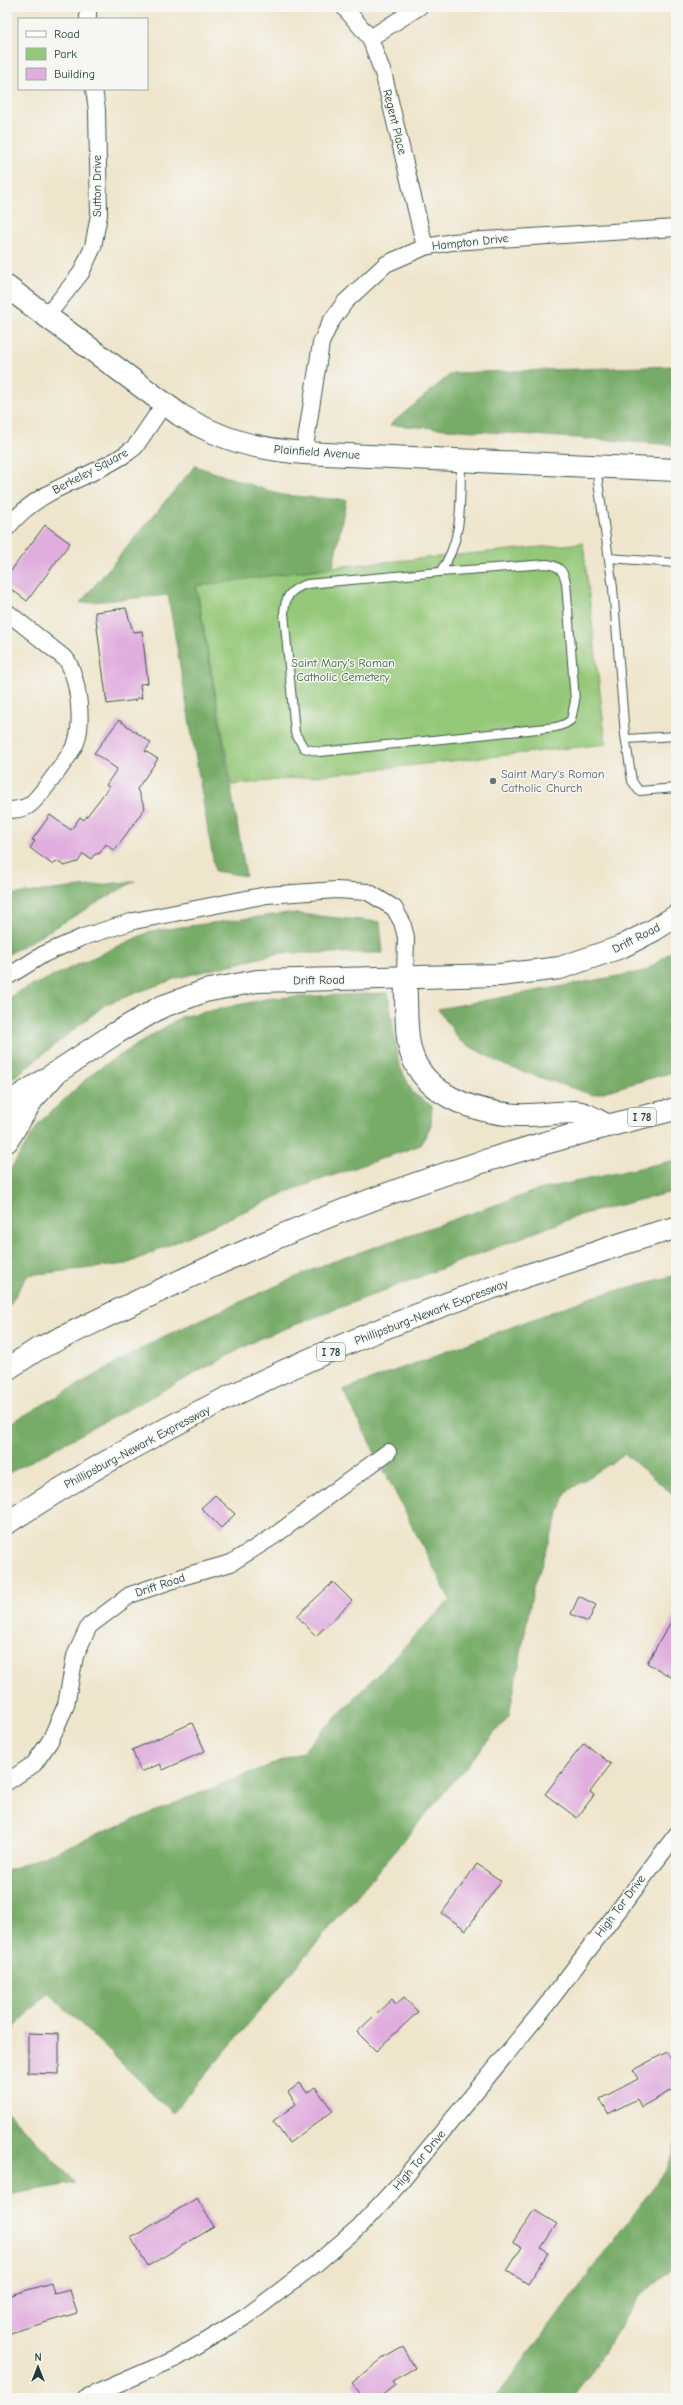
<svg xmlns="http://www.w3.org/2000/svg" width="683" height="2405" font-family="'Comic Neue',sans-serif">
	<rect width="100%" height="100%" fill="#f6f6f2"/>
	<filter id="ink" filterUnits="userSpaceOnUse"><feTurbulence type="fractalNoise" baseFrequency=".025" numOctaves="2"/><feDisplacementMap in="SourceGraphic" scale="8" xChannelSelector="R" yChannelSelector="G"/><feConvolveMatrix kernelMatrix="1 2 1 2 8 2 1 2 1" color-interpolation-filters="sRGB"/></filter>
	<filter id="wash" filterUnits="userSpaceOnUse"><feTurbulence type="fractalNoise" baseFrequency=".012" numOctaves="4" result="noise"/><feDisplacementMap in="SourceGraphic" scale="16" xChannelSelector="R" yChannelSelector="G"/><feGaussianBlur stdDeviation="0.9" result="paint"/><feColorMatrix in="noise" values="0 0 0 0 0 0 0 0 0 0 0 0 0 0 0 0 0 1.4 0 .05"/><feComposite in="paint" operator="in"/></filter>
	<g filter="url(#wash)">
		<rect width="100%" height="100%" fill="#efe5cc"/>
		<path fill="#94c878" stroke="#5a8256" d="M583 543 606 744 232 785 196 585 333 567Z"/>
		<path fill="#77ac68" stroke="#4b744e" d="M676 366V445L390 425 452 373Z
			M195 466 281 495 346 500 333 567 196 586 246 876 215 871 168 595 80 603Z
			M135 881 7 955V895Z
			M288 913 380 922 383 953H280L177 978 106 1004 7 1083V1000L16 993 151 931Z
			M676 948V1071L593 1095 506 1066 460 1041 438 1009 645 971Z
			M388 993 399 1065 413 1093 432 1106 431 1125 421 1145 294 1189 127 1264 28 1275 7 1309 8 1173 40 1122 95 1071 181 1017 271 998Z
			M676 1160V1191L580 1215 261 1338 7 1474V1425L162 1337 323 1265 538 1190Z
			M676 1275V1497L625 1454 566 1492 533 1590 509 1716 173 2113 48 1992 7 2036V1871L302 1752 450 1600 343 1390 592 1297Z
			M7 2111 76 2183 7 2195Z
			M676 2141V2266L641 2295 574 2398H495L667 2169Z"/>
		<g id="blocks">
			<path fill="#e0adde" d="M45 525 70 543 27 601 7 586V576Z
				M126 608 133 632 142 631 148 683 140 684 142 698H136L137 700 107 704 95 612Z
				M119 720 151 743 145 751 158 759 137 789 145 808 114 851 106 844 100 853 94 855 91 859 83 854 78 862 64 866 57 861 53 865 30 848 35 841 32 840 50 815 71 830 80 817 84 820 109 787 106 785 117 769 94 753Z
				M215 1495 235 1514 221 1528 201 1508Z
				M333 1582 352 1601 316 1636 297 1616Z
				M579 1596 596 1605 588 1622 571 1614Z
				M676 1613V1680L647 1663Z
				M192 1723 205 1751 163 1770 160 1764 141 1772 132 1750Z
				M584 1743 611 1764 590 1792 594 1795 577 1818 545 1794Z
				M477 1864 501 1881 466 1930 442 1913Z
				M404 1997 418 2012 376 2051 357 2032 392 1999 396 2004Z
				M28 2033 59 2034V2074L28 2073Z
				M667 2052 676 2069V2088L641 2107 637 2099 608 2114 600 2099 638 2079 633 2070Z
				M300 2083 307 2093 315 2087 333 2111 289 2143 273 2121 296 2104 288 2092Z
				M197 2198 214 2227 148 2266 131 2238Z
				M534 2210 557 2224 541 2248 548 2253 528 2284 507 2271 522 2247 513 2242Z
				M51 2283 54 2294 70 2290 77 2313 7 2334V2296Z
				M403 2347 415 2368 392 2381 395 2385 379 2398H364L352 2383 382 2359Z"/>
		</g>
	</g>
	<g filter="url(#ink)">
		<use href="#blocks" fill-opacity="0" stroke="#3e564b" stroke-width="1"/>
		<g fill="none" stroke-linecap="round" stroke-linejoin="round">
			<g stroke="#3e564b" stroke-width="10">
				<path id="lane" d="M596 467 613 588 625 735 632 781 639 791 676 788
					M609 558 676 563
					M440 572 547 564C559 566 563 570 566 582L575 701 571 720 565 724 556 727 320 752 304 748 295 733 284 613C285 596 291 589 307 584L440 572C464 540 460 499 461 461
					M626 739 676 736"/>
			</g>
			<g stroke="#3e564b" stroke-width="18">
				<path id="street" d="M344 7 370 38 384 76 425 247
					M88 19V7
					M370 38 419 7
					M46 317 81 273 93 247 99 215 97 110 94 89
					M304 453 321 343 330 323 345 302 386 264 425 247 452 242 676 228
					M7 528C42 485 85 482 127 453L135 447 164 404
					M7 612 67 660C78 679 83 718 77 740 74 751 37 801 28 806 22 809 14 810 7 810
					M7 977 44 954 83 937 134 921 267 895 336 890 368 892 394 908 402 922 406 937 405 977
					M7 1782 34 1764 50 1741 66 1705 75 1656 89 1626 130 1595 185 1576 231 1563 274 1536 388 1452
					M85 2398 177 2358 247 2316 317 2263 359 2227 400 2183 541 2012 676 1835"/>
			</g>
			<g stroke="#3e564b" stroke-width="24">
				<path id="secondary" d="M7 287 180 415C222 440 255 449 304 453L676 470
					M7 1141 32 1100 57 1072 116 1033 161 1007 205 991 257 981 500 975 560 968 621 947 654 930 676 916"/>
			</g>
			<g stroke="#3e564b" stroke-width="24">
				<path id="highway" d="M405 977C407 999 405 1023 409 1044 418 1094 473 1112 517 1115 537 1116 556 1112 575 1112 585 1112 599 1122 609 1126
					M7 1104 57 1072
					M7 1369 38 1349C107 1316 176 1282 246 1251 383 1190 530 1143 676 1109
					M7 1523C175 1413 362 1329 553 1267 594 1254 635 1238 676 1228"/>
			</g>
			<use href="#lane" stroke="#fff" stroke-width="8"/>
			<use href="#street" stroke="#fff" stroke-width="16"/>
			<use href="#secondary" stroke="#fff" stroke-width="22"/>
			<use href="#highway" stroke="#fff" stroke-width="22"/>
		</g>
	</g>
	<circle fill="#6b7280" stroke="#f6f6f2" stroke-width="1.5" cx="493" cy="781" r="4"/>
	<g text-anchor="middle" dominant-baseline="central" stroke-width="3" stroke-linejoin="round" paint-order="stroke">
		<g fill="#f6f6f2" stroke="#60746d" stroke-width="1">
			<rect x="628" y="1108" width="28" height="18" rx="3"/>
			<rect x="317" y="1343" width="28" height="18" rx="3"/>
		</g>
		<g font-size="11" font-weight="bold" fill="#1f3d34">
			<text x="642" y="1117">I 78</text>
			<text x="331" y="1352">I 78</text>
		</g>
		<g font-size="12" fill="#1f3d34" stroke="#f6f6f2">
			<text transform="translate(395 122) rotate(76)">Regent Place</text>
			<text transform="translate(97 186) rotate(-90)">Sutton Drive</text>
			<text transform="translate(470 242) rotate(-6)">Hampton Drive</text>
			<text transform="translate(317 452) rotate(4)">Plainfield Avenue</text>
			<text transform="translate(90 471) rotate(-28)">Berkeley Square</text>
			<text transform="translate(636 938) rotate(-27)">Drift Road</text>
			<text transform="translate(319 980) rotate(-1)">Drift Road</text>
			<text transform="translate(431 1312) rotate(-21)">Phillipsburg-Newark Expressway</text>
			<text transform="translate(137 1447) rotate(-28)">Phillipsburg-Newark Expressway</text>
			<text transform="translate(160 1585) rotate(-18)">Drift Road</text>
			<text transform="translate(620 1906) rotate(-53)">High Tor Drive</text>
			<text transform="translate(419 2160) rotate(-50)">High Tor Drive</text>
		</g>
		<g font-size="12" fill="#3c6045" stroke="#f6f6f2">
			<text x="343" y="663">Saint Mary's Roman<tspan x="343" dy="14">Catholic Cemetery</tspan></text>
		</g>
		<g font-size="12" fill="#5b616d" stroke="#f6f6f2" text-anchor="start">
			<text x="501" y="774">Saint Mary's Roman<tspan x="501" dy="14">Catholic Church</tspan></text>
		</g>
	</g>
	<rect width="683" height="2405" fill="none" stroke="#f6f6f2" stroke-width="24"/>
	<rect x="18" y="18" width="130" height="72" fill="#f6f6f2" stroke="#a0aca6"/>
	<rect x="26" y="31" width="20" height="6" fill="#ffffff" stroke="#a0aca6"/>
	<text x="54" y="38" font-size="12" fill="#1f3d34">Road</text>
	<rect x="26" y="48" width="20" height="12" fill="#94c878" stroke="#a0aca6"/>
	<text x="54" y="58" font-size="12" fill="#1f3d34">Park</text>
	<rect x="26" y="68" width="20" height="12" fill="#e0adde" stroke="#a0aca6"/>
	<text x="54" y="78" font-size="12" fill="#1f3d34">Building</text>
	<g transform="translate(38 2367)" stroke="#f6f6f2" stroke-width="3" paint-order="stroke">
	<path d="M0-3L7 15L0 10L-7 15Z" fill="#1f3d34"/>
	<text y="-6" font-size="11" font-weight="bold" text-anchor="middle" fill="#1f3d34">N</text>
	</g>
</svg>
